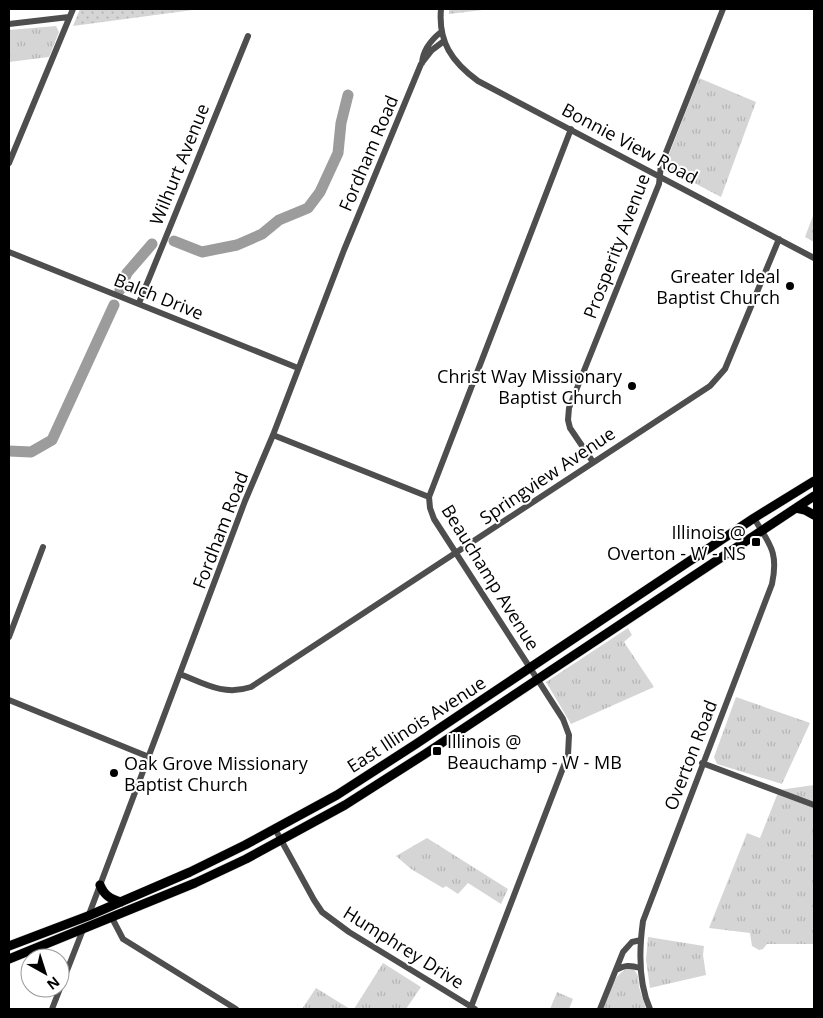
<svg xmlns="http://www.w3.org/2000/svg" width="823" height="1018" font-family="'Open Sans',sans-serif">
	<defs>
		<pattern id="grass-tufts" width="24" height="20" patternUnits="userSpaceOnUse" patternTransform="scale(1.25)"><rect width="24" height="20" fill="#d5d5d5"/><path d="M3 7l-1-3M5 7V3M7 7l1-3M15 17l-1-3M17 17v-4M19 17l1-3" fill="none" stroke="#b5b5b5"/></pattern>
		<pattern id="park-dots" width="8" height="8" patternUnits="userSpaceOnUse" patternTransform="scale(1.25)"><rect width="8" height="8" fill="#d5d5d5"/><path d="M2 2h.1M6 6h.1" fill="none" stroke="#b5b5b5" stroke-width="1.8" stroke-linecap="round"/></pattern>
	</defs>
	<rect width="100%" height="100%" fill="#fff"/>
	<path fill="url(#grass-tufts)" d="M56 26 59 32 49 57 9 62V30Z
		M699 78 756 102 721 197 664 167Z
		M814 213V242L805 237Z
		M628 628 632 635 624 642 654 687 571 724 546 682Z
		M736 697 810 723 782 784 717 764 714 757Z
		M814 785V944H767L763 949 759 950 752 946 750 933 709 928 747 833 760 838 779 790Z
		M427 838 508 889 501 904 468 883 458 894 446 886 443 888 411 869 396 856Z
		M648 937 704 946 703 955 706 975 650 988 646 960Z
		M383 963 421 987 406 1009H354Z
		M631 968 634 969 638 976 639 987 646 1009H603C609 995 613 971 631 968Z
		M316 988 350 1009H302Z
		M557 992 573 999 569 1009H550Z"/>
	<path fill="url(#park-dots)" d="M80 9H200L73 26Z
		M449 9H491L449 14Z"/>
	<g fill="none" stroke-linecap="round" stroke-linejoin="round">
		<path stroke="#9c9c9c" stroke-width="11" d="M174 241 202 252 237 245 262 234 279 220 308 208 320 192 338 153 341 123 348 95
			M120 290 127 273 152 244
			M9 451 31 452 52 440 114 305"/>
		<g stroke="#dbdbdb" stroke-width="10">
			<path id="major" d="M796 508 805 510 814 515
				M100 885C104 895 110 899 121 902
				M9 946 88 916 190 872 245 845 337 795 416 744 754 518 814 481
				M9 959 195 883 246 859 345 805 425 754 814 496"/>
		</g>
		<path stroke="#4e4e4e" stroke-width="6" d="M441 9C438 42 452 62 478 81L814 258
			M9 24 69 17
			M422 63C423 49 431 40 441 32
			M9 163 73 9
			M9 252 298 368
			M139 303 248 36
			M273 435 429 497
			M593 462 570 428 568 420 569 408 659 184 661 165 723 9
			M9 637 43 547
			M180 674C205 684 224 696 251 687L710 386 725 369 779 239
			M9 700 149 757
			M702 763 814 805
			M275 829 314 900 322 912 349 932 475 1009
			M88 917 245 501 273 435 344 250 421 64 432 50 444 41
			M112 918 123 939 236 1009
			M616 970C625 965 630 965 640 968
			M471 1007 568 755 569 735 563 719 434 519 430 508 429 497 571 129
			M52 1009 84 927
			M600 1009 623 952 632 942 641 940
			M650 1009C638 982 639 950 643 921L772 584C779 551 769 544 754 518"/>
		<use href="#major" stroke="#000" stroke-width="9"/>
	</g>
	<g fill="#000" stroke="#fff" stroke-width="2">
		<circle cx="790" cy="286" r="5"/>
		<circle cx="632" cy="386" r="5"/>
		<rect x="751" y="537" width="10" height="10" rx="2.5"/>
		<rect x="432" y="746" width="10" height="10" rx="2.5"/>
		<circle cx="114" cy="773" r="5"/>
	</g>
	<g text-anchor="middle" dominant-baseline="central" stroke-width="4" stroke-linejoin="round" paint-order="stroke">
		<g font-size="18" fill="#000" stroke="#fff">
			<text transform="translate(630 143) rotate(28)">Bonnie View Road</text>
			<text transform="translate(368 153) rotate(-67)">Fordham Road</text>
			<text transform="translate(179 164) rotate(-68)">Wilhurt Avenue</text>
			<text transform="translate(616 246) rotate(-69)">Prosperity Avenue</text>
			<text transform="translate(159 296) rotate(22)">Balch Drive</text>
			<text transform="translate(547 475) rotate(-34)">Springview Avenue</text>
			<text transform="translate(220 530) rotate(-69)">Fordham Road</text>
			<text transform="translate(491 577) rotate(58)">Beauchamp Avenue</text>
			<text transform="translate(416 724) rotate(-33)">East Illinois Avenue</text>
			<text transform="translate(690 755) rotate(-69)">Overton Road</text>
			<text transform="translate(404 947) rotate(32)">Humphrey Drive</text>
		</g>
		<g font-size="18" fill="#000" stroke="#fff" text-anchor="end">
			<text x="780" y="276">Greater Ideal<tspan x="780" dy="21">Baptist Church</tspan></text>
			<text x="622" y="376">Christ Way Missionary<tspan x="622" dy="21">Baptist Church</tspan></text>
			<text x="746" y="532">Illinois @<tspan x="746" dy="21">Overton - W - NS</tspan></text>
			<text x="447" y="741" text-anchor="start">Illinois @<tspan x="447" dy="21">Beauchamp - W - MB</tspan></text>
			<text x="124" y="763" text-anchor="start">Oak Grove Missionary<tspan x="124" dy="21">Baptist Church</tspan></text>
		</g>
	</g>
	<rect width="823" height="1018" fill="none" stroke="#000000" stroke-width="20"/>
	<g transform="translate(45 973) rotate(141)"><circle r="24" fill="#ffffff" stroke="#999999"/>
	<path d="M0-4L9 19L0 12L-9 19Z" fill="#000000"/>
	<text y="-8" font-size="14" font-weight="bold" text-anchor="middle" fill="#000000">N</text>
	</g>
</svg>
